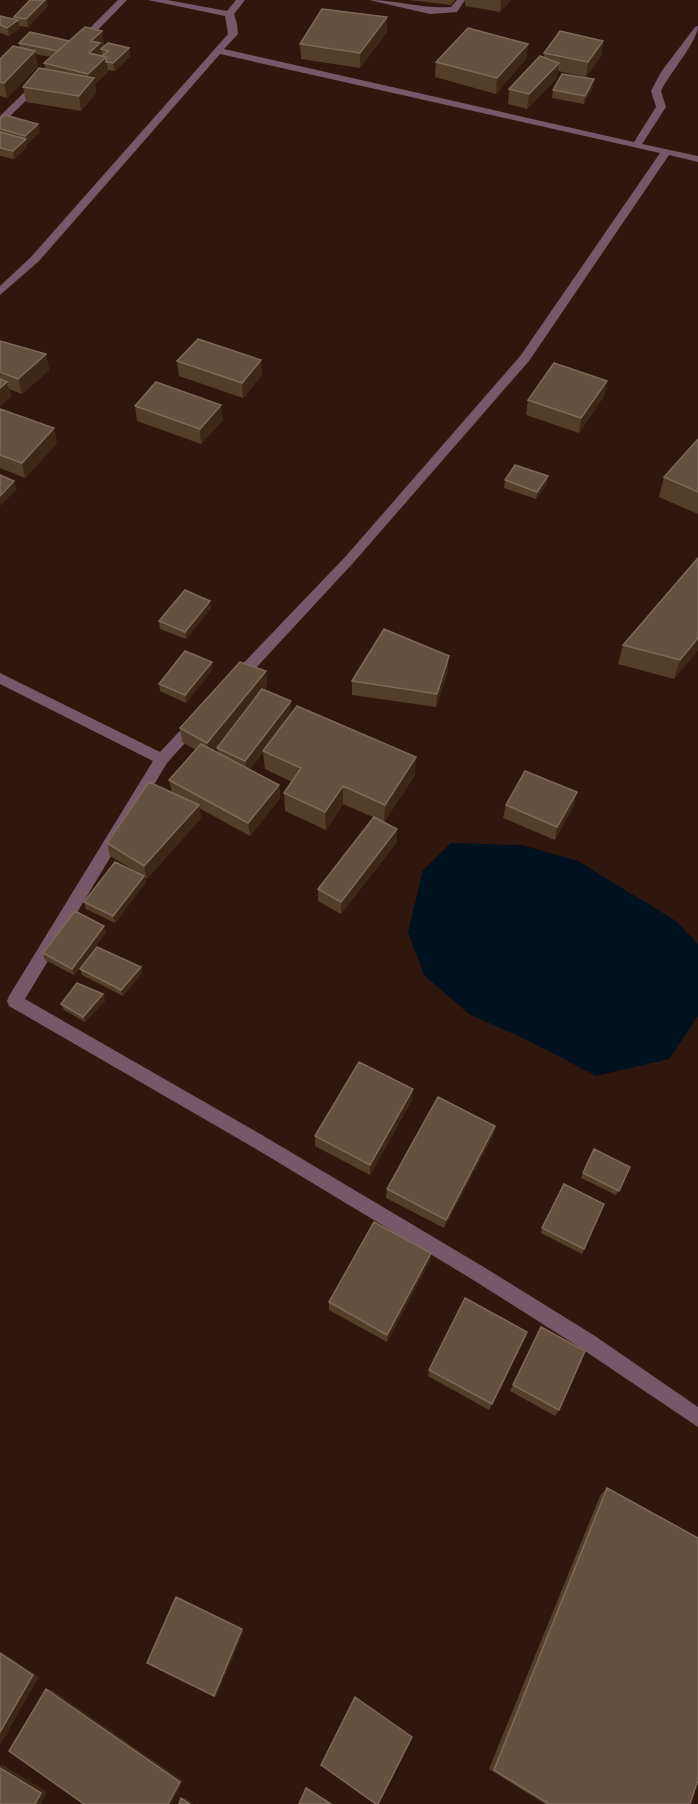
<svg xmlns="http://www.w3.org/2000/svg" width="698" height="1804" font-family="Montserrat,sans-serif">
	<rect width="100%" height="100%" fill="#30170d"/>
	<path fill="#001220" d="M451 843 522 845 578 861 676 921 698 944V1016L669 1059 596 1076 531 1042 469 1014 424 975 408 932 423 870Z"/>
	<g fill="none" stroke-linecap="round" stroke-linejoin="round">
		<path fill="#765868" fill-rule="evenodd" d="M118 0H127L84 44H78V40Z
			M148 0H167L227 11 236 0H245L234 14 237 24 238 34 224 49 634 142 656 107 651 91 661 72 695 27 698 26C698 41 669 74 661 91L666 107 642 144 698 156V162L669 155 529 361 354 562 241 684 236 685 229 680 231 676 346 556 521 355 660 153 220 54 39 261 0 295V286L31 257 228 34 225 16Z
			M369 0C397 0 423 9 451 7L457 0H465L457 12 430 14Z
			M37 80 45 82 6 120H0V116Z
			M0 673 160 752 190 720 195 719 202 724 167 763 25 999 262 1135 482 1266 595 1336 698 1407V1427L582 1349 470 1278 251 1146 9 1006 7 1001 9 996 153 761 0 684Z"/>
	</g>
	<path fill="#533e2a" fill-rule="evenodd" d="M409 0H455L451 5Z
		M465 0H511L500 12 465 6Z
		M48 6 28 27 19 26 20 28 9 36 0 33V16L14 19V17Z
		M102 31 104 46 101 49 102 56 101 49 129 48 130 56 115 71 108 70V72L95 84 96 93 81 111 26 102 23 87 45 69 44 63 51 57 35 54 38 66 7 98 0 96V59L20 48 19 43 69 41Z
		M387 32 360 68 301 59 300 44Z
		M603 41 601 56 586 77 558 71 557 78 527 109 508 104 509 89 544 57V53Z
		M528 44 526 59 496 94 435 77 436 62Z
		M593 87 584 104 552 98 553 90Z
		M0 119 40 132 27 144V147L14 159 0 156Z
		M0 341 46 354 49 370 22 394 9 389 11 397 0 406Z
		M177 361 262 375 243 398 179 376Z
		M607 381 604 396 579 433 526 415 528 400Z
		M135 406 223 420 201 444 137 421Z
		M0 409 57 443 25 478 0 468Z
		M698 439V514L659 497 664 477Z
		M505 480 547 484 536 499 504 488Z
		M211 608 186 639 160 629 159 621Z
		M623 645 698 650 674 679 618 664Z
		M212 662V670L186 703 160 691 159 684Z
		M448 670 436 707 352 695V681Z
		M266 671 267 685 264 689 291 701V713L415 775 384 822 397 842 341 914 318 901V889L373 817 343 804 326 830 285 811 284 793 292 782 265 769 263 752 250 770 279 785 280 798 250 836 199 808 201 818 147 879 144 877 146 882 115 923 86 909 84 902 135 871 110 856 107 843 172 792 169 780 196 750 182 742 180 728ZM235 724 217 748 218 753 213 751Z
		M506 805H574L555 840 503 818Z
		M106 932 74 975 45 960 43 953Z
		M141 967 142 973 123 996 82 975 80 969Z
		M103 994 105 1001 85 1022 64 1010 61 1004Z
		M413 1089 412 1100 370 1175 315 1146V1136Z
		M495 1126 493 1136 444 1228 386 1198 387 1189Z
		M594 1149 630 1167 616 1195 581 1178Z
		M604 1204 582 1254 541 1233 542 1228Z
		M431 1253 430 1261 387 1342 329 1310V1302Z
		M541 1327 559 1410 555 1416 510 1391Z
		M527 1332 489 1410 428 1376 429 1370Z
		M607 1488 690 1804H545L489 1769 600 1496Z"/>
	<path fill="#3d2716" d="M45 0H47L48 6 28 27 26 19Z
		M501 0H511L500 12Z
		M387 17V32L360 68V53Z
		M18 20 20 28 9 36 7 28Z
		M102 31 104 46 101 49 102 58 89 53 91 41Z
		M603 41 601 56 586 77 588 62Z
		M528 44 526 59 496 94 497 78Z
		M129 48 130 56 115 71 113 63Z
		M35 51 38 66 7 98 4 83Z
		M106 57 108 72 95 84 96 93 81 111 79 96 89 84 88 74Z
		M559 63 557 78 527 109 529 94Z
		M594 79 593 87 584 104 585 96Z
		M38 124 40 132 27 144V147L14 159 13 151 26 139 25 136Z
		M46 354 49 370 22 394 18 379Z
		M261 360 262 375 243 398 242 383Z
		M607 381 604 396 579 433 581 418Z
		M7 382 11 397 0 406V388Z
		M221 405 223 420 201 444 200 429Z
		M54 428 57 443 25 478 22 463Z
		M548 476 547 484 536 499 537 492Z
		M14 481 17 489 0 506V496Z
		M210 601 211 608 186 639 185 632Z
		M698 638V650L674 679 680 660Z
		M449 656 448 670 436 707 437 694Z
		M212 662V670L186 703 185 695Z
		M266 671 267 685 209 756 207 743Z
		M291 701V715L247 774 245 761Z
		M416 757 415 775 384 822 385 805Z
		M279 785 280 798 250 836 248 823Z
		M343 786V804L326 830 325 812Z
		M577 792 574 805 555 840 557 827Z
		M199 805 201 818 147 879 144 866Z
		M397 829V842L341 914V902Z
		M144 876 146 882 115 923 113 916Z
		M104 926 106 932 74 975 72 969Z
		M141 967 142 973 123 996 121 990Z
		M103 994 105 1001 85 1022 83 1017Z
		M413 1089 412 1100 370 1175V1165Z
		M495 1126 493 1136 444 1228 446 1220Z
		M431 1253 430 1261 387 1342V1335Z
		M242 1629 244 1631 216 1697 214 1696Z
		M0 1651 39 1677 0 1745Z
		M46 1689 52 1690 183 1781 171 1804H168Z
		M0 1765H3L47 1792 41 1804H35L0 1768Z
		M306 1788H307L333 1804H331Z
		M181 1798H185L194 1804H190Z"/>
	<path fill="#65513f" stroke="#7d6a59" stroke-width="1.5" d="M30 0H45L26 19 14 17Z
		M322 9 387 17 360 53 300 44Z
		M0 16 18 20 7 28 0 25Z
		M85 27 102 31 91 41 100 43 89 53 106 57 88 74 44 63Z
		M468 28 528 44 497 78 436 62Z
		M560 31 603 41 588 62 544 53Z
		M30 32 69 41 58 51 19 43Z
		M108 43 129 48 113 63 106 62V57L102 56 108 51 101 49Z
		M13 46 35 51 4 83 0 82V59Z
		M540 56 559 63 529 94 509 89Z
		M39 68 94 78 79 96 23 87Z
		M562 74 594 79 585 96 553 90Z
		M5 115 38 124 25 136 0 129V119Z
		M0 132 26 139 13 151 0 148Z
		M198 339 261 360 242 383 177 361Z
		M0 341 46 354 18 379 0 372Z
		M554 363 607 381 581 418 528 400Z
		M0 379 7 382 0 388Z
		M156 382 221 405 200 429 135 406Z
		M0 409 54 428 22 463 0 455Z
		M698 439V492L664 477Z
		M515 465 548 476 537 492 505 480Z
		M0 475 14 481 0 496Z
		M698 558V638L680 660 623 645Z
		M185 590 210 601 185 632 159 621Z
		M384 629 449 656 437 694 352 681Z
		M185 651 212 662 185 695 159 684Z
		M240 662 266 671 207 743 180 728Z
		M262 689 291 701 245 761 217 748Z
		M297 706 416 757 385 805 343 786 325 812 284 793 301 768 263 751Z
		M201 744 279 785 248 823 169 780Z
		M525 771 577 792 557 827 506 805Z
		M149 782 199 805 144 866 107 843Z
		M374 817 397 829 341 902 318 889Z
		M115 862 144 876 113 916 84 902Z
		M75 911 104 926 72 969 43 953Z
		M97 947 141 967 121 990 80 969Z
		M77 983 103 994 83 1017 61 1004Z
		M359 1062 413 1089 370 1165 315 1136Z
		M438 1097 495 1126 446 1220 387 1189Z
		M594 1149 630 1167 619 1191 583 1173Z
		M564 1184 604 1204 584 1249 542 1228Z
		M374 1222 431 1253 387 1335 329 1302Z
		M465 1298 527 1332 492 1404 429 1370Z
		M541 1327 585 1351 559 1410 513 1385Z
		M607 1488 698 1538V1780L690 1804H549L494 1770Z
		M176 1597 242 1629 214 1696 147 1663Z
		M0 1653 33 1675 0 1732Z
		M46 1689 180 1782 168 1804H84L9 1751Z
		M355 1697 412 1737 378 1804H376L321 1765Z
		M0 1768 41 1793 35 1804H0Z
		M306 1788 331 1804H299Z
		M181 1798 190 1804H179Z"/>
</svg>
